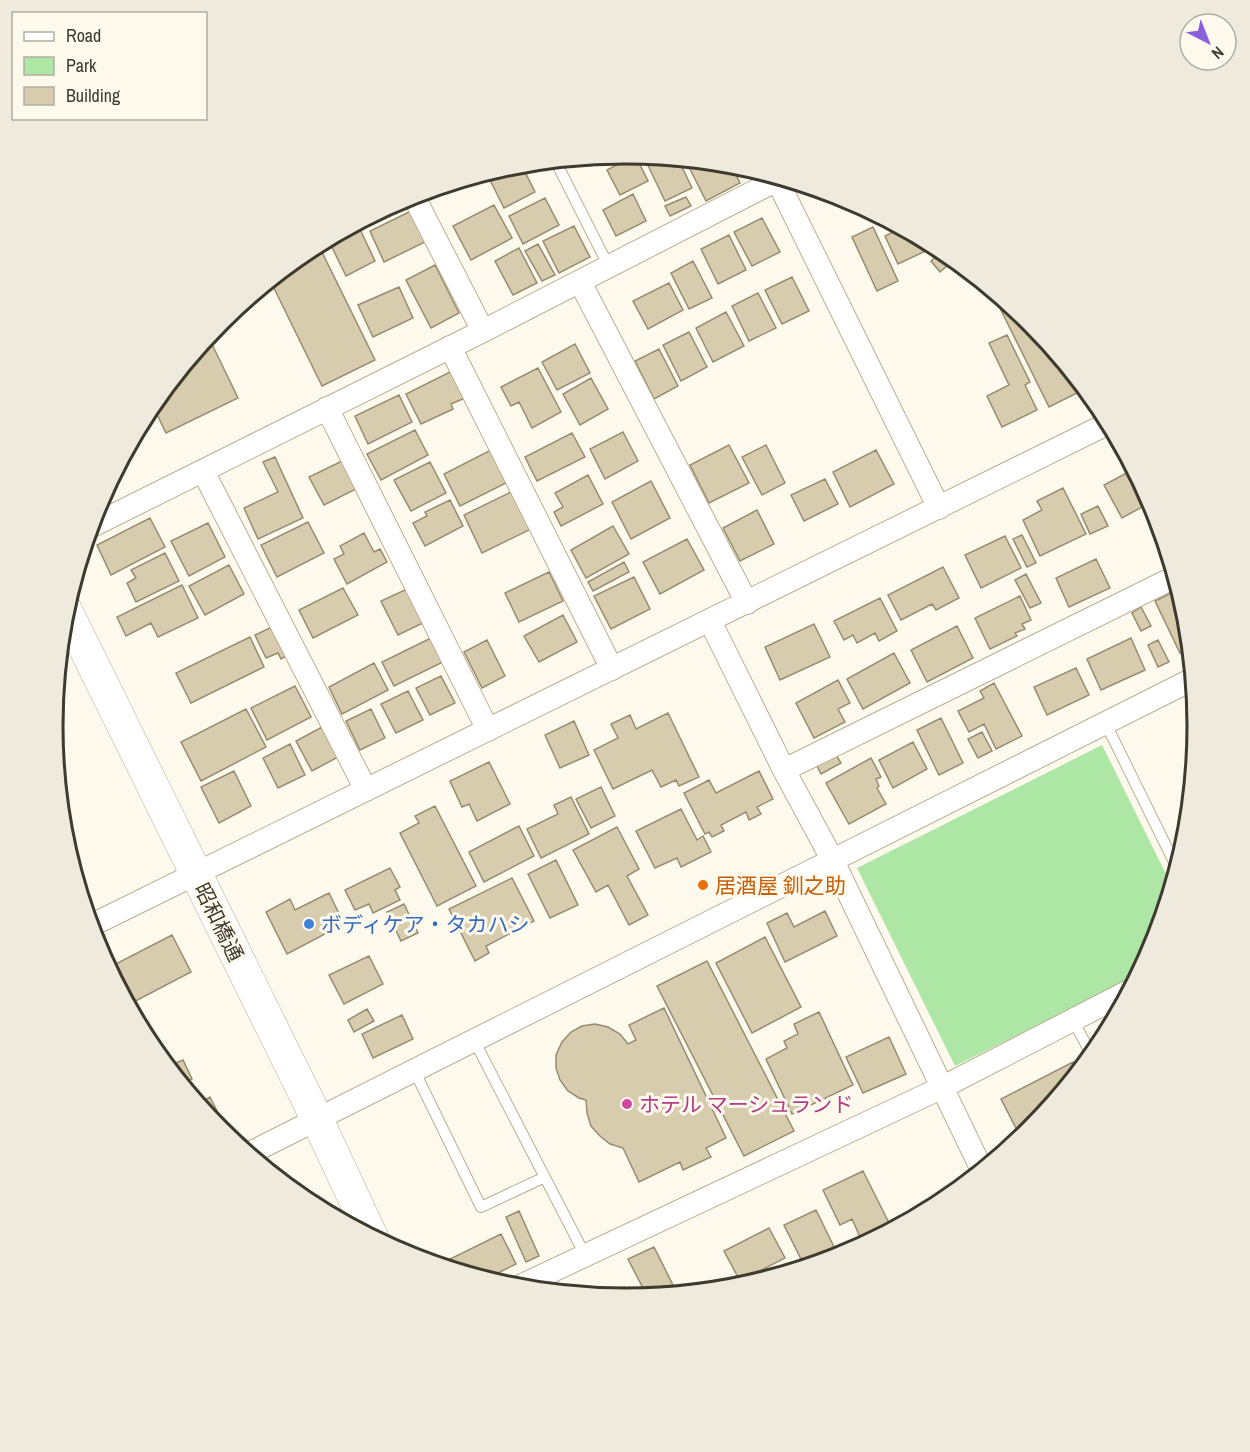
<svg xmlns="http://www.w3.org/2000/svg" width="1250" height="1452" font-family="'Archivo Narrow','Noto Sans JP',sans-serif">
	<rect width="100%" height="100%" fill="#fef9ed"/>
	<path fill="#aee6a6" d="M1102 745 1172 886 1154 945 1138 975 955 1066 857 868Z"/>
	<path fill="#d8ccae" stroke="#978c70" stroke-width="1.5" d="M610 155 589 166 584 158Z
		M635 155 648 181 620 195 607 170Z
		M643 155 678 159 692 188 665 201Z
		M685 159 737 165 739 168 734 171 740 183 706 201Z
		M514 164H521L535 192 504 208 488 176 499 169Z
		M633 194 646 221 616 236 603 210Z
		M686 197 691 206 670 216 665 206Z
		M545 198 559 225 523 244 509 216Z
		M494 205 512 238 471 260 453 226Z
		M411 211 427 241 384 262 370 231Z
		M762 218 780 252 752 266 734 232Z
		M357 223 375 261 346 276 328 239Z
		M574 226 590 257 559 273 543 241Z
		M873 227 898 281 877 291 852 237Z
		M901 228 936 246 898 264 885 236Z
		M729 235 746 270 718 284 701 249Z
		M318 244 375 360 322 386 270 280 307 250Z
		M538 244 555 275 542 281 525 251Z
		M519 248 537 283 513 295 495 261Z
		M944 250 955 259 940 272 931 261Z
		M693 261 712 298 689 309 671 273Z
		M435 265 459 313 431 328 406 280Z
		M792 277 809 311 782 324 765 290Z
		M669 283 683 310 648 329 633 301Z
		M399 287 413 318 373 337 358 305Z
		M991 290 1030 321 1085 389 1049 407Z
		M758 293 776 328 749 341 732 306Z
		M726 312 744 346 713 362 696 328Z
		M689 332 707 367 681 381 663 345Z
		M1007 335 1030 382 1025 385 1037 410 1002 427 987 396 1009 385 989 343Z
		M208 336 238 398 166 433 152 404Z
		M575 344 590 373 557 390 542 362Z
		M659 349 678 386 654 399 635 361Z
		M538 368 561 412 532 428 519 402 511 406 501 387Z
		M452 371 465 398 451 404 453 409 421 424 406 394Z
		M591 378 608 409 580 425 563 394Z
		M399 395 412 422 368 444 355 416Z
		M415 430 428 455 381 480 367 454Z
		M623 432 638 461 605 479 590 449Z
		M572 433 585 457 537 481 525 457Z
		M729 445 749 483 709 503 690 465Z
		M766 445 785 483 762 495 742 457Z
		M491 450 508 482 460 506 444 474Z
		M876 450 894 484 850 507 833 472Z
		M275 457 303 518 258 539 244 508 278 492 263 462Z
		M342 461 356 489 324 505 309 477Z
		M430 462 446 493 411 511 394 480Z
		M1134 469 1151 502 1122 518 1104 485Z
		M588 475 603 504 561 526 554 512 563 507 555 493Z
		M825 479 838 504 804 521 791 495Z
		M651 481 670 518 631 539 612 502Z
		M1063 488 1086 534 1040 556 1023 520 1042 510 1037 501Z
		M513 491 531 529 482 553 464 515Z
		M450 500 463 526 425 546 413 523 427 516 425 512Z
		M1098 506 1108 526 1090 534 1081 514Z
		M757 510 774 544 740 561 723 528Z
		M150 518 165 547 111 575 97 545Z
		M308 522 324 553 277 577 261 545Z
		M208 523 225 557 189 576 171 541Z
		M613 526 629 554 586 578 571 550Z
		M1161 531 1171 563H1169L1156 534Z
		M364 533 374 552 380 549 387 562 347 584 334 559 344 554 340 546Z
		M1022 535 1036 563 1027 567 1013 539Z
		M1005 536 1021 568 981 588 965 555Z
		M687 539 704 570 660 594 643 562Z
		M165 553 179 581 136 602 127 583 136 578 131 570Z
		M1096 559 1110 588 1069 607 1056 578Z
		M624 562 629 572 593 591 588 582Z
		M229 565 244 594 205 615 189 586Z
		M943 567 959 598 936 610 932 604 901 620 888 595Z
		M549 572 563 601 519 622 505 593Z
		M1026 574 1041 603 1030 608 1015 580Z
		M634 577 650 609 611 629 594 596Z
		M182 585 198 618 158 637 151 623 126 636 117 617Z
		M343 588 358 615 313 638 299 610Z
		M407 589 423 623 398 635 381 601Z
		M1179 589 1187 615 1190 649 1180 653 1155 601Z
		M1020 596 1031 620 1022 624 1025 629 1015 633 1017 636 990 649 975 618Z
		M880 598 897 631 879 641 875 633 857 643 853 635 844 640 834 621Z
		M1141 607 1151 626 1141 631 1132 613Z
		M563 615 577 642 539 662 524 636Z
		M814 624 830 657 780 680 765 647Z
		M274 626 288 655 281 659 278 653 266 658 255 635Z
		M957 626 973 658 927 682 911 650Z
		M250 637 264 667 191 703 176 673Z
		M433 637 445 661 394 686 382 662Z
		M1131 638 1145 670 1101 690 1087 659Z
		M487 640 505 676 482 688 464 652Z
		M1158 640 1169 662 1158 667 1148 645Z
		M894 653 910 683 863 709 847 679Z
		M374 663 388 690 342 714 329 687Z
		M1076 668 1089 695 1047 715 1034 687Z
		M441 676 455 703 430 715 416 688Z
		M838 680 850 703 838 709 845 722 814 738 796 703Z
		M994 683 1022 736 996 749 984 724 969 732 958 711 984 698 980 691Z
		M295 686 311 717 267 740 251 708Z
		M408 691 423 720 396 733 381 704Z
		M246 709 266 747 201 781 181 742Z
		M371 709 385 738 360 750 346 721Z
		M668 713 699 777 679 786 676 780 661 787 652 770 613 789 594 750 618 738 611 724 630 715 636 729Z
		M941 718 963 763 939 775 917 730Z
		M574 721 589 755 560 768 545 735Z
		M322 727 338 757 312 771 296 741Z
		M982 732 992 751 978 758 968 739Z
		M913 742 927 769 893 788 879 760Z
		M290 744 305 775 278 788 263 758Z
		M836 755 841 763 821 774 817 766Z
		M871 758 881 777 876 779 879 786 877 788 886 804 849 824 826 783Z
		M489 762 510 804 477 821 469 804 462 807 450 781Z
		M234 771 251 806 219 823 201 787Z
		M759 771 773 799 757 807 761 814 749 820 746 812 721 825 724 831 712 837 709 832 705 834 684 793 709 780 716 793Z
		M601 787 615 816 591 828 576 799Z
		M571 797 589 834 541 858 527 829 558 814 554 805Z
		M435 806 476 886 437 906 400 833 419 823 415 816Z
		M681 809 697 840 703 836 711 852 681 867 677 858 655 868 636 831Z
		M519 826 534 856 484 882 469 852Z
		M617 827 639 869 627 876 648 915 629 925 608 885 596 892 573 850Z
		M556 860 578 905 550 918 528 874Z
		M390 868 400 887 395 890 400 900 373 913 369 904 355 910 345 890Z
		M512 878 534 921 486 946 489 953 475 961 449 909Z
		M329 893 344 924 287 954 266 912 290 899 295 910Z
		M404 904 418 933 401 941 387 912Z
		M825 911 837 936 785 962 767 923 787 913 794 927Z
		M172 935 191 972 128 1005 108 968Z
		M765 937 801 1007 752 1033 716 963Z
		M369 956 383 984 344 1004 329 975Z
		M707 961 794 1131 744 1156 657 986Z
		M664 1008 726 1138 706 1148 711 1157 683 1170 680 1162 639 1182 623 1148 610 1144 600 1136 591 1126 587 1113 586 1100 579 1098 568 1091 560 1080 556 1068V1055L562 1042 571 1032 582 1026 595 1024 608 1027 620 1034 628 1044 636 1040 629 1025Z
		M367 1009 374 1021 354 1032 348 1020Z
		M819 1012 853 1085 792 1114 766 1059 787 1048 784 1041 798 1034 794 1024Z
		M402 1015 413 1039 373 1058 362 1034Z
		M889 1037 906 1074 863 1093 846 1057Z
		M168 1058 171 1065 183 1060 192 1079 182 1084 163 1061Z
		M1073 1062 1078 1072 1030 1131 1021 1138 1001 1099Z
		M210 1097 224 1125 218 1128 198 1104Z
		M863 1171 892 1229 874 1239 872 1234 861 1239 852 1219 840 1225 823 1190Z
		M816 1210 839 1257 805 1267 784 1225Z
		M519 1211 539 1256 526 1262 506 1217Z
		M769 1228 785 1258 740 1281 724 1251Z
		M501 1234 516 1264 486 1279 450 1268 446 1261Z
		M654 1247 677 1293 647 1296 628 1259Z
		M790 1263 793 1270 749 1284Z
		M624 1287 629 1298 603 1296Z"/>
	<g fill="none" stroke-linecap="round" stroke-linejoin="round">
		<g stroke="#bbaf92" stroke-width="12">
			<path id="lane" d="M555 160 609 267
				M1105 722 1177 868
				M1073 1020 1092 1056
				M474 1040 585 1255
				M414 1070 481 1207 545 1177"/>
		</g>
		<g stroke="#bbaf92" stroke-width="24">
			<path id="street" d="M775 176 939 508
				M413 195 483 331
				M580 282 747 603
				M450 347 612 669
				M327 408 488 730
				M203 471 366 790
				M90 527 483 331 777 180
				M710 621 784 770 832 859 982 1170
				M784 770 1175 577
				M90 926 1109 423
				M248 1154 1193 679
				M516 1288 941 1088 1129 991"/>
		</g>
		<g stroke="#bbaf92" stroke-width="33">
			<path id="secondary" d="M65 608 317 1119 372 1237"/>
		</g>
		<use href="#lane" stroke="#fff" stroke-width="10"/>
		<use href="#street" stroke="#fff" stroke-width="22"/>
		<use href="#secondary" stroke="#fff" stroke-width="32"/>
	</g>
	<circle fill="#e8710a" stroke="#fef9ed" stroke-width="2" cx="703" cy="885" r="6"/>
	<circle fill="#3f7fe0" stroke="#fef9ed" stroke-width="2" cx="309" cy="924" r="6"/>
	<circle fill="#d1479c" stroke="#fef9ed" stroke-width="2" cx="627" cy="1104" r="6"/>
	<g text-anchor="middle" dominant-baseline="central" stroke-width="6" stroke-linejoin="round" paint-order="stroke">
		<g font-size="21" fill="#c56008" stroke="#fef9ed" text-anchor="start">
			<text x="715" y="885">居酒屋 釧之助</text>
		</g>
		<g font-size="21" fill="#3f3a2e" stroke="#fef9ed">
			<text transform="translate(219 922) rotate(64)">昭和橋通</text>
		</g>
		<g font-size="21" fill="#366cbe" stroke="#fef9ed" text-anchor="start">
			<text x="321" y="924">ボディケア・タカハシ</text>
		</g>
		<g font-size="21" fill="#b23c85" stroke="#fef9ed" text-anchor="start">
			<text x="639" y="1104">ホテル マーシュランド</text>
		</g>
	</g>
	<path d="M0 0H1250V1452H0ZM63 726a562 562 0 1 1 1124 0a562 562 0 1 1-1124 0Z" fill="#efeade" fill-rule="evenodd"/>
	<path fill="none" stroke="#3f3a2e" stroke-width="3" d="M63 726a562 562 0 1 1 1124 0a562 562 0 1 1-1124 0Z"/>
	<rect x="12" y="12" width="195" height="108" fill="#fef9ed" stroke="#b2ada1" stroke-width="1.5"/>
	<rect x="24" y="32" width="30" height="9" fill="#ffffff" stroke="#b2ada1" stroke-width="1.5"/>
	<text x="66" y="42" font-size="18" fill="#3f3a2e">Road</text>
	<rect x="24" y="57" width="30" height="18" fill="#aee6a6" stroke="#b2ada1" stroke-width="1.5"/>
	<text x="66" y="72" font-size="18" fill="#3f3a2e">Park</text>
	<rect x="24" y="87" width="30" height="18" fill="#d8ccae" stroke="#b2ada1" stroke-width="1.5"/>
	<text x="66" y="102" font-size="18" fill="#3f3a2e">Building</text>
	<g transform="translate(1208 42) rotate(138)"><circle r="28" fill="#fef9ed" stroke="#b2ada1" stroke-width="1.5"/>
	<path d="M0-4.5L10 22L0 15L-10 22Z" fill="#8961dc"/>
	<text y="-9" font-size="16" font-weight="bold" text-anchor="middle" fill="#3f3a2e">N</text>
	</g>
</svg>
